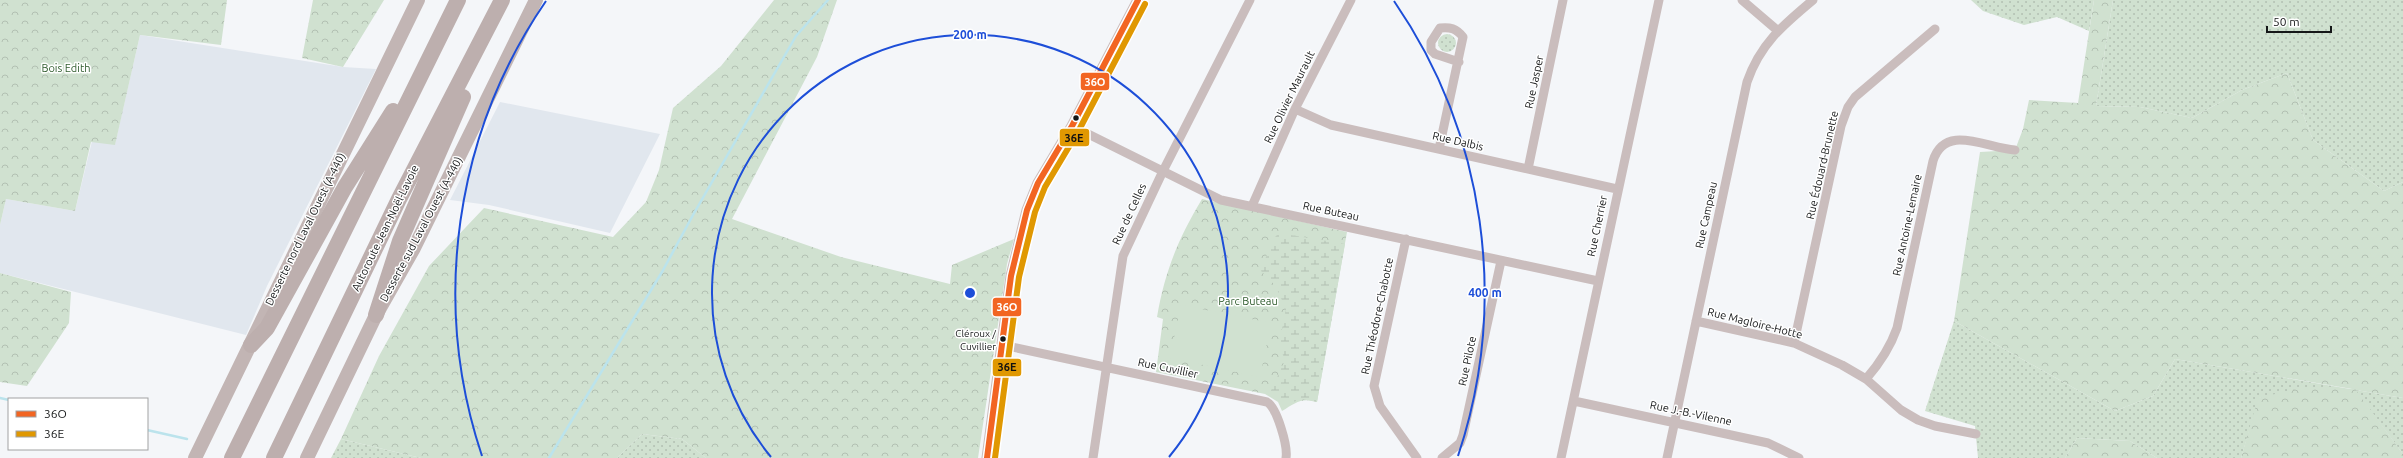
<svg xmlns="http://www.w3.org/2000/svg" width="2403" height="458" font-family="Ubuntu,sans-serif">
	<defs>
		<pattern id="grass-dots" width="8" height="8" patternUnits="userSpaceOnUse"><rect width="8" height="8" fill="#d0e1d0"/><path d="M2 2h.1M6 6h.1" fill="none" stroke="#b2c0b2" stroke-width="1.8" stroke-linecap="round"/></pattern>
		<pattern id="forest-crowns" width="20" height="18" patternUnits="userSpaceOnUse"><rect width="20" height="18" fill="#d0e1d0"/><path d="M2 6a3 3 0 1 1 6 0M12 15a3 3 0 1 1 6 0" fill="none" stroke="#b2c0b2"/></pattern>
		<pattern id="wetland-marsh" width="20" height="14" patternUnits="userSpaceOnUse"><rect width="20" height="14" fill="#d0e1d0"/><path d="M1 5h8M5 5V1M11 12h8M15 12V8" fill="none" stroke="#b2c0b2"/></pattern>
	</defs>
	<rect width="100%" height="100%" fill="#f4f6f9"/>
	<path fill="#e1e7ee" d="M140 35 343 67 376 69 267 286 246 335 0 273V225L6 199 75 211 92 141 115 144Z
		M500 102 660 134 610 233 489 205 450 200Z"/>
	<path fill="url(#grass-dots)" d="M1971 0H2094L2089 31 2057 17 2024 25 1983 11Z
		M2113 0H2403V182L2384 191 2313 140 2287 73 2242 90 2192 118 2140 107 2096 106Z
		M1438 43a9 9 0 1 1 18 0a9 9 0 1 1-18 0Z
		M1954 321 2115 411 2153 396 2175 359 2403 398V454L2355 390 2259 398 2241 458H2157L2130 441 2077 438 2065 458H1978L1975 426 1925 411Z
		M642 434 682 439 706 458H617Z
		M341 439 421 458H331Z"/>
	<path fill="url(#forest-crowns)" d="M0 0H227L221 45 140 35 115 145 91 142 75 211 6 199 0 225Z
		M313 0H384L343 67 302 58Z
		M774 0H837L817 57 732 219 841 257 950 284 952 265 1014 239 1007 264 978 458H706L682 439 642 434 617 458H421L341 439 379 356 429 266 484 208 613 237 646 202 659 170 673 108 721 66Z
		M2094 0H2113L2096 106 2140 107 2192 118 2242 90 2287 73 2313 140 2384 191 2403 182V398L2356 390 2403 454V458H2241L2258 398 2296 389H2352L2175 359 2153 396 2115 411 1954 321 1980 152 2015 150 2023 129 2029 100 2078 103Z
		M1202 199 1347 232 1317 402C1302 397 1295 403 1282 411L1278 402 1265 394 1156 372 1163 319 1157 317C1165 271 1178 239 1202 199Z
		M0 273 71 292 69 323 27 386 0 382Z
		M2077 438 2130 441 2157 458H2065Z"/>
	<path fill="url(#wetland-marsh)" d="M1279 233 1345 244 1317 402 1301 399 1281 407 1278 399 1269 395 1285 360 1279 345 1286 309 1275 285 1261 271 1272 240Z"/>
	<path fill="#d0e1d0" d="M1181 305 1271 323 1260 377 1170 358Z"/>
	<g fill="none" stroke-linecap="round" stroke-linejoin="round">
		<path stroke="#bbe3ec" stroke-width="2.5" d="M0 398 9 400
			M147 430 187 439
			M549 458 662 272 693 215 796 36 828 0"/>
		<path stroke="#cabdbd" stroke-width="9" d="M1742 0 1777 30
			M1295 109 1331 125 1617 189
			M1072 126 1221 200 1598 281
			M1439 149 1463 37C1456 28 1450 27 1440 28L1431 42V50L1435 54 1459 62
			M1528 169 1563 0
			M1252 206 1295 109 1351 0
			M1406 239 1374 386 1380 406 1417 458
			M1696 321 1794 343 1842 365 1866 379 1901 410 1918 420 1935 426 1976 434
			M1794 343 1841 126 1848 107 1855 97 1935 29
			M1003 345 1267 402C1277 408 1288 446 1286 458
			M1866 379C1880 363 1890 348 1897 328L1933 161C1945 122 1988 149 2015 150
			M1574 401 1768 443 1799 458
			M1093 458 1123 256 1163 171 1250 0
			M1442 458 1460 443 1463 435 1501 261
			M1561 458 1659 0
			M1667 458 1747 82C1760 44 1783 25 1813 0"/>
		<path stroke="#cabdbd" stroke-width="11" d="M987 458 1011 276 1027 210 1038 183 1072 126 1138 0"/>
		<path stroke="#c2b5b4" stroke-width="14" d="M195 458 418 0
			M307 458 376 315 414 248 536 0"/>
		<path stroke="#bdafae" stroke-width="16" d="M376 315 400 241 463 97
			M251 345 267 328 345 187 393 111
			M232 458 458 0
			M274 458 399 199 502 0"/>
		<g stroke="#fff" stroke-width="9">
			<path id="bus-1" d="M987 458 1011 276 1027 210 1038 183 1072 126 1138 0"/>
		</g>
		<g stroke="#fff" stroke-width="9">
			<path id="bus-2" d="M995 458 1019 277 1035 212 1045 187 1079 130 1145 4"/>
		</g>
		<use href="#bus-1" stroke="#f26522" stroke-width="6"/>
		<use href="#bus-2" stroke="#e09802" stroke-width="6"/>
	</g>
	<g fill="none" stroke="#1d4ed8" stroke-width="2">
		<path d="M771 457A258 258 0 1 1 1169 457"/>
		<path d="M482 456A515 515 0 0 1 546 1M1394 1A515 515 0 0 1 1458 456"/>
	</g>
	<g fill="#151718" stroke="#fff" stroke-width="1.5">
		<circle cx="1076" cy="118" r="3.5"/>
		<circle cx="1003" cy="339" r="3.5"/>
	</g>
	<g text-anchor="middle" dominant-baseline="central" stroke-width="3" stroke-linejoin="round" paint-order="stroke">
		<g font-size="10" fill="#151718" stroke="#fff" text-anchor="end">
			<text x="996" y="333">Cléroux /<tspan x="996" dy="13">Cuvillier</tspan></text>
		</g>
		<g font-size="11" fill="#305c2e" stroke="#fff">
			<text x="66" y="68">Bois Edith</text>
			<text x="1248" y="301">Parc Buteau</text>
		</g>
		<g font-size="11" fill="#151718" stroke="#fff">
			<text transform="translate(1534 82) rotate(-78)">Rue Jasper</text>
			<text transform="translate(1289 97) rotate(-64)">Rue Olivier Maurault</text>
			<text transform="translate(1458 141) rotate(13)">Rue Dalbis</text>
			<text transform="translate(1822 165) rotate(-77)">Rue Édouard-Brunette</text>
			<text transform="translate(1331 211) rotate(12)">Rue Buteau</text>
			<text transform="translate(1129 214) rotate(-65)">Rue de Celles</text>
			<text transform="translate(1706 215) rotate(-78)">Rue Campeau</text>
			<text transform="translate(1907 225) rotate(-78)">Rue Antoine-Lemaire</text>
			<text transform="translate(1597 226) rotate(-78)">Rue Cherrier</text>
			<text transform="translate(385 228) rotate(-64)">Autoroute Jean-Noël-Lavoie</text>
			<text transform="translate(305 229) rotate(-64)">Desserte nord Laval Ouest (A-440)</text>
			<text transform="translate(421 229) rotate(-62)">Desserte sud Laval Ouest (A-440)</text>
			<text transform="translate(1377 316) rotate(-78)">Rue Théodore-Chabotte</text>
			<text transform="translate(1755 323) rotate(14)">Rue Magloire-Hotte</text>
			<text transform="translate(1467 361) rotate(-78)">Rue Pilote</text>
			<text transform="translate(1168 368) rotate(12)">Rue Cuvillier</text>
			<text transform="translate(1691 413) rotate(12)">Rue J.-B.-Vilenne</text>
		</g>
	</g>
	<circle cx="970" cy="293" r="6" fill="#1d4ed8" stroke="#fff" stroke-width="2"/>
	<g font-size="12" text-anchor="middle" font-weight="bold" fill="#1d4ed8" stroke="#fff" stroke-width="3" stroke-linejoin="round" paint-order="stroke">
		<text x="970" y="39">200 m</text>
		<text x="1485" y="297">400 m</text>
	</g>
	<g stroke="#fff" stroke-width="1.5">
		<rect x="1080" y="72" width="30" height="19" rx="4" fill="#f26522"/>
		<rect x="1059" y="128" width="31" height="19" rx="4" fill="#e09802"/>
		<rect x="992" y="297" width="30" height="20" rx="4" fill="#f26522"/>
		<rect x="992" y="358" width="30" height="19" rx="4" fill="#e09802"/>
	</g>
	<g font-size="11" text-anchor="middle" font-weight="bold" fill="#fff">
		<text x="1095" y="86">36O</text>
		<text x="1007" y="311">36O</text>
	</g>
	<g font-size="11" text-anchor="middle" font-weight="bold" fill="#111">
		<text x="1074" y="142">36E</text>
		<text x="1007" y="371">36E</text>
	</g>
	<rect x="8" y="398" width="140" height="52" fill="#ffffff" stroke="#a1a2a3"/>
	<rect x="16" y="411" width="20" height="6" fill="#f26522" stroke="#a1a2a3"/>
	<text x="44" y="418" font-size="12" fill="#151718">36O</text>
	<rect x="16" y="431" width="20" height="6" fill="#e09802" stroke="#a1a2a3"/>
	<text x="44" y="438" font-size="12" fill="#151718">36E</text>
	<path d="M2267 26v6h64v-6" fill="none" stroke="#151718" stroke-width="2"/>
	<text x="2273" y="26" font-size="12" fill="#151718" stroke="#ffffff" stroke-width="3" paint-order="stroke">50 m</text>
</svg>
